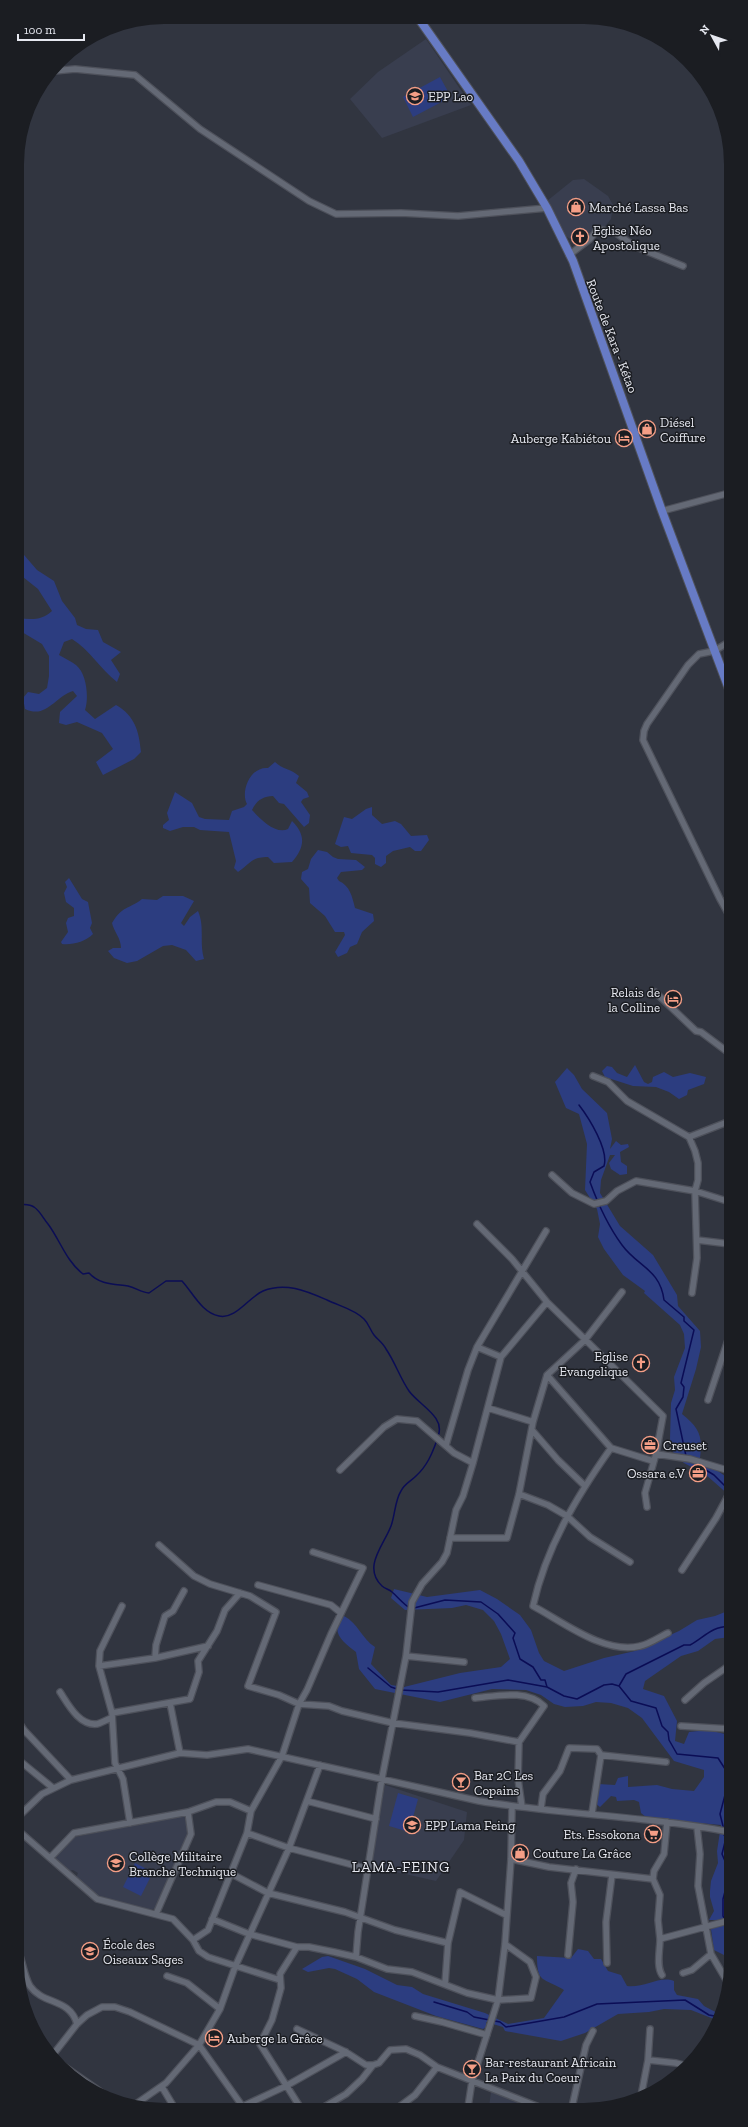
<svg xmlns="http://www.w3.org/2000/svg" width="748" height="2127" font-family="'Zilla Slab',serif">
	<rect width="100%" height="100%" fill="#313540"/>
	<path fill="#393e4f" d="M426 39 471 105 382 138 350 99 378 72Z
		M584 179 608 196 613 205 611 219 601 231 583 242H575L564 235 547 201 573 180Z
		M385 1785 467 1812 464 1840 436 1881 370 1866Z
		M184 1815 188 1832 156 1908 151 1910 97 1898 76 1878 78 1873 73 1870 69 1871 54 1858 75 1837Z
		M491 2092 531 2107H489Z"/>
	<path fill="#2c3d80" d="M440 77 451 97 413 117 403 97Z
		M18 548 37 570 54 581 62 601 75 618 77 625 86 629 98 630 103 642 121 652 111 660 120 674 117 682C100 669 90 650 72 639L64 642 59 655C64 658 71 661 76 665 87 674 89 698 85 710L95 719 116 705C135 716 139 731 141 752L134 759 103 775 96 762 113 749 102 733 77 722 66 725 59 723 60 712 77 696 73 691C54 697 47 719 25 709L23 698 28 692 39 694 47 688 49 676V656L42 644 22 632 19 618C31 620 43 620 52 611L38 589 18 573Z
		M275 762C282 769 291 769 299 776L296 783 307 792 309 797 303 799 301 802 310 815 309 823 304 827 284 804 279 803 273 796C263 796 256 801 252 810 260 819 276 835 288 829L292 821C306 835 305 847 292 862L274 863 268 857C251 857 251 863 238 872L234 868 236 861 229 832 200 830 194 827H183L170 831 163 828V825L169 820 167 813 175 792 192 803 199 817 205 819 229 820 232 811 244 807 247 804C240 791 251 766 268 768Z
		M372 807V815L382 824 395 821 401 824 411 836 427 835 429 840 421 851H415L410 847 393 851 386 856V863L381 867 375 864V858L372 855 351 853 348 846 341 847 335 844 344 817 352 819 366 809Z
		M318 850 327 852 333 857 338 859 356 860 365 867 362 870 341 872 337 878 339 881C350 886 352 896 355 908L373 914 374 921 362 932 357 944 350 947 347 953 338 957 335 952 345 935 344 932H335L325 916 310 903 309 888 301 879 302 872 308 869 311 859Z
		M69 878 82 899 88 902 92 923 90 928 93 934C85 942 73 945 62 944L61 942 68 932 66 923 68 918 74 916V908L66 902 64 893 67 887 65 882Z
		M163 896H183L194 901 181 923 184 926 190 917 198 911C205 927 199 942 204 959L196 961 186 950 172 945 163 946 137 961 127 963 114 958 108 951 113 948H121C121 938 114 932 112 923 123 905 128 910 142 899L157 900Z
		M635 1065 644 1082 648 1084 652 1082 653 1077 664 1072 673 1077 690 1073 706 1077 704 1084 688 1090 687 1095 679 1099 669 1092 656 1087 633 1086 605 1077 602 1071 607 1066 612 1067 617 1073 627 1077Z
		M567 1068 574 1075 582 1089 607 1113 612 1139 610 1149 616 1141 621 1145 628 1144 629 1147 620 1152 621 1162 627 1166V1174L620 1175 611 1169 609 1163 615 1155H610L601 1180 600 1193 620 1226 653 1255 677 1295 678 1306 700 1331 701 1347 696 1369 682 1414C699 1428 703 1435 700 1458L729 1479 730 1496 705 1474 684 1463 673 1452 670 1439 671 1403 675 1390 674 1377 685 1348 684 1334 680 1325 644 1293 645 1291 623 1275 604 1249 598 1237 600 1224 597 1209 585 1190 587 1144 579 1114 566 1108 555 1082Z
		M394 1589 427 1597 480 1590 497 1599 520 1615 531 1630 539 1653 544 1661 564 1671 604 1658 635 1651 679 1631 697 1620 715 1616 730 1610V1637L715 1639 698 1651 681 1656 645 1681 643 1689 664 1696 677 1721 675 1741 684 1744 689 1732 708 1730 729 1735C728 1740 727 1746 728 1751 729 1764 734 1781 728 1795L730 1803V1827H727L728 1840 726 1856 731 1861V1890L728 1900 731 1911V1967L726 1956 714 1950 711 1929 722 1925 719 1920H709L714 1911 710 1897V1891L711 1881 718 1863 717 1851 721 1825 647 1818 641 1813 639 1802 634 1800 617 1801 616 1797 611 1796 600 1807 595 1803 598 1784 615 1785 618 1778 628 1776V1787L657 1785 672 1789 694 1791 704 1777V1770L674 1761 642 1718 628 1708 611 1703 596 1702 583 1706 565 1707 554 1704 541 1695 526 1690 492 1689 440 1702 375 1689 359 1669 356 1652C344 1643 328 1631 344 1616 358 1623 362 1639 375 1647L371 1664 391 1685 404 1687 460 1673 501 1667 510 1659 501 1634 494 1621 483 1610 466 1605 452 1608 405 1610 391 1598Z
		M398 1793 418 1799 409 1832 389 1826Z
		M135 1863 153 1872 141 1896 123 1887Z
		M578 1949 588 1951 594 1959H601L608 1971 621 1975 627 1986C645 1988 660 1975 674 1981V1990L677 1995 698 1999 704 2006 721 2015 719 2021 691 2010 664 2009 649 2012 618 2014 585 2033 561 2041 505 2031 503 2027 486 2022V2027L483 2029 436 2016 374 1992 357 1979 335 1969 329 1968 308 1972 302 1969 322 1957 328 1956 365 1969 397 1985 412 1987 423 1994 485 2013 508 2024 544 2018 564 1990C543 1977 537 1984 537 1956L571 1958Z"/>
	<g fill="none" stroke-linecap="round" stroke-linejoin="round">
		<path stroke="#0b0d55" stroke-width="1.5" d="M579 1105C589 1118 609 1150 604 1166L594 1172 590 1182C598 1204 608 1226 622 1245 638 1267 660 1269 664 1300L684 1317V1321L694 1330 681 1383 684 1387 683 1397 676 1409 686 1456
			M19 1204C24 1205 29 1204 34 1207 40 1211 43 1218 48 1224 60 1240 66 1261 83 1274L89 1273C100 1285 114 1284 128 1286 136 1288 141 1292 149 1293L166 1281H182C193 1293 202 1313 219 1316 235 1320 249 1297 263 1291 286 1282 306 1291 327 1300 339 1306 354 1309 364 1319 369 1324 370 1330 374 1335 378 1340 383 1343 386 1349 395 1362 400 1378 409 1391 419 1405 446 1417 438 1436
			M696 1464 714 1475 729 1490
			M410 1608C403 1604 399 1598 392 1592 389 1589 385 1589 382 1586 362 1567 384 1545 391 1526 395 1515 395 1500 401 1491 404 1484 411 1481 416 1476 427 1466 432 1454 437 1440
			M414 1608 445 1600 481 1602 498 1614 515 1633 513 1638 520 1659 533 1667 541 1680H545L547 1687
			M368 1668 391 1687 397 1689
			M619 1686 626 1674 684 1645H690C705 1637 710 1627 730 1626
			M401 1690 438 1692 508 1680 547 1687 564 1696 577 1699 604 1685 612 1684 619 1686 631 1701 656 1708 662 1726 668 1732 669 1740 677 1754 718 1758 727 1772 725 1795 720 1814 724 1830
			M723 1833 726 1838 722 1854 730 1873 723 1899V1916L725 1920
			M726 1923 731 1928
			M434 2002 467 2012 474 2017 500 2022 506 2027 564 2017 597 2004 685 2000 709 2015 720 2017"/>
		<g stroke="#4e515b" stroke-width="8">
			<path id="minor" d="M54 71 75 69 135 75 200 129 309 201 336 214 401 213 458 216 547 208
				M569 255 590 239 598 229 616 233 634 246 683 266
				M662 511 729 493
				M729 642 714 651 699 654 688 665 647 724 644 731 643 740 720 899 729 915
				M655 992 696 1031 701 1032 729 1053
				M593 1076 608 1082 627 1101 689 1137 695 1151 698 1163V1180L695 1191 697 1258 692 1293
				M689 1137 730 1121
				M552 1175 572 1193 594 1204 606 1201 617 1191 636 1181 695 1191 730 1202
				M477 1224 512 1259 547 1302 663 1416 656 1454 645 1493 647 1507
				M697 1240 730 1244
				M477 1347 501 1357
				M547 1375 611 1448 653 1461
				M708 1400 730 1334
				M488 1408 533 1422
				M532 1430 558 1460 585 1486
				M446 1445 468 1370 477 1347 546 1231
				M611 1448C577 1496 546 1547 533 1606 563 1622 605 1655 640 1646 650 1644 659 1637 668 1633
				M656 1454 690 1459 730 1471
				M340 1470 384 1427 397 1419 417 1421 454 1453 473 1463
				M519 1494 548 1505 567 1516 590 1537 630 1562
				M450 1538H507L519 1494 533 1422 547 1375 585 1340 622 1292
				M159 1545 194 1576 210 1584 250 1596 276 1612 248 1686 279 1695 299 1704 329 1706 342 1711 393 1723 470 1733 519 1742
				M682 1570 716 1518 730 1492
				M258 1585 331 1605 341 1613
				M122 1606 100 1651 99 1666 112 1713 115 1763 123 1779 130 1823
				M406 1656 464 1662
				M155 1658 156 1645 165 1616 173 1611 184 1591
				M99 1666 155 1658 208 1646
				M60 1692C68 1704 79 1726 97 1724 102 1723 107 1719 112 1718
				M475 1698C497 1696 527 1689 544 1706L519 1742 518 1779 522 1807
				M685 1700 704 1683 730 1665
				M170 1703 180 1753
				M112 1713 190 1699 199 1672 198 1661 217 1631 225 1610 240 1593
				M20 1724 24 1730 20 1735
				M681 1726 730 1729
				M24 1730 71 1780
				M601 1755 666 1762
				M20 1761 53 1788
				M307 1801 376 1819
				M541 1808 543 1794 560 1771 569 1748 597 1749 601 1755 592 1813
				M20 1815 42 1794 71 1780 180 1753 207 1755 248 1749 479 1801C563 1815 647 1816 730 1832
				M20 1832 97 1899 173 1919 193 1940 199 1951 208 1957 280 1980
				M247 1833 289 1848 368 1869
				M50 1858 74 1833 188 1812 216 1802H230L251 1811
				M511 1859 549 1867 653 1879 660 1895 658 1920 660 1939 731 1920
				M230 1873 268 1893 345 1912 395 1930 448 1943
				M653 1879 654 1871 664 1854 667 1822
				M156 1914 191 1834 188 1812
				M212 1919 249 1934 297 1947
				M660 1939C660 1950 656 1966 662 1975
				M193 1940 208 1930 247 1833 251 1811 282 1756 299 1704 307 1690 331 1634 363 1568 313 1552
				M711 1954 728 1983
				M568 1955 573 1902 571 1883 576 1869
				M20 1956C23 1965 25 1978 30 1986 43 2005 70 1998 77 2024
				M356 1957 358 1932 382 1778 406 1656 412 1602 422 1584 442 1562 447 1553 456 1510 463 1496 473 1463 501 1357 547 1302
				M607 1963 606 1922 612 1875
				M683 1973 692 1970 711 1954 698 1886 700 1854 697 1827
				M167 1976 187 1983 220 2009
				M445 1984 448 1943 460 1892 506 1915
				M415 2016 442 2022 487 2035
				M297 2029 346 2052 366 2065H373
				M52 2056 77 2024 87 2015 102 2007H115L130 2012 199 2045 243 2107
				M55 2060 111 2099
				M648 2060 676 2063 687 2066
				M162 2087 174 2107
				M641 2096 648 2060 650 2029
				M133 2106 166 2083 199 2045 220 2009 235 1967 289 1848 320 1765
				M241 2107 286 2086 346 2052
				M300 2107 260 2044 272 2020 281 1988 280 1974 297 1947H309L334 1952 356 1957 387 1969 412 1972 467 1993 498 2000 531 1998 536 1977 530 1962 505 1944
				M324 2107 346 2094 362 2079 373 2065 379 2063 390 2050 406 2049 420 2055 437 2067 539 2107
				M399 2107 415 2095 437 2067
				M468 2107 472 2081 498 2000 505 1944 511 1859 512 1807
				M572 2107 586 2045 593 2031"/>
		</g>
		<g stroke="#4e515b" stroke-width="10">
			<path id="primary" d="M419 19 519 161 547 208 573 261 662 511 729 689"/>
		</g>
		<use href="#minor" stroke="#646975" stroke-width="5.5"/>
		<use href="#primary" stroke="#677bc5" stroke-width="8"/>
	</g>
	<defs>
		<g id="school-ring" transform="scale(0.9)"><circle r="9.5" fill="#1b1d22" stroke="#f49e86" stroke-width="1.5"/><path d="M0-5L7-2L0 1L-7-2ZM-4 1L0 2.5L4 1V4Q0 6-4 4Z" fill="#f49e86"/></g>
		<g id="shop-ring" transform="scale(0.9)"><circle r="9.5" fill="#1b1d22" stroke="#f49e86" stroke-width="1.5"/><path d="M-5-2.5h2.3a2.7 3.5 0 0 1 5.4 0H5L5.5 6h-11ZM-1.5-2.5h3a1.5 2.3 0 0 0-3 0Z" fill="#f49e86"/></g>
		<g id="church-ring" transform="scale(0.9)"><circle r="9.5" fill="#1b1d22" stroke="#f49e86" stroke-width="1.5"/><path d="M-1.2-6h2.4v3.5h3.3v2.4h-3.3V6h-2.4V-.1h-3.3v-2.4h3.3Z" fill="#f49e86"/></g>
		<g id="hotel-ring" transform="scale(0.9)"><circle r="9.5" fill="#1b1d22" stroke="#f49e86" stroke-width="1.5"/><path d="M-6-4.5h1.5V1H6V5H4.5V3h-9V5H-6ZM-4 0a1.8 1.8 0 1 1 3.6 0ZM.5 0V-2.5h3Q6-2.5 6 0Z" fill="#f49e86"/></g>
		<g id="office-ring" transform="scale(0.9)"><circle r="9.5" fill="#1b1d22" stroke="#f49e86" stroke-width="1.5"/><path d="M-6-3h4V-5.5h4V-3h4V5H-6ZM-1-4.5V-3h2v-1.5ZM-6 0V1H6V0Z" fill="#f49e86"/></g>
		<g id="bar-ring" transform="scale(0.9)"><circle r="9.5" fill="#1b1d22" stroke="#f49e86" stroke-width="1.5"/><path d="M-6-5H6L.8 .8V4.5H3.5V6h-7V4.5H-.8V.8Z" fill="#f49e86"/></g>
		<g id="supermarket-ring" transform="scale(0.9)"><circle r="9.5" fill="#1b1d22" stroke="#f49e86" stroke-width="1.5"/><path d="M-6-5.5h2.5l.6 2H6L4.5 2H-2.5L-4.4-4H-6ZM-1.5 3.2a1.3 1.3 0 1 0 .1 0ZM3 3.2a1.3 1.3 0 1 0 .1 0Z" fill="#f49e86"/></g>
	</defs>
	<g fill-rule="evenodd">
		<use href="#school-ring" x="415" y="96"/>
		<use href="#shop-ring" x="576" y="207"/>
		<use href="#church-ring" x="580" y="237"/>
		<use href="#shop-ring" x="647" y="429"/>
		<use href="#hotel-ring" x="624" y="438"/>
		<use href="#hotel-ring" x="673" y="999"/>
		<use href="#church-ring" x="641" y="1363"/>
		<use href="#office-ring" x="650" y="1445"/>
		<use href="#office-ring" x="698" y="1473"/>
		<use href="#bar-ring" x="461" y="1782"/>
		<use href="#school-ring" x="412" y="1825"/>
		<use href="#supermarket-ring" x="653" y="1834"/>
		<use href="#shop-ring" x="520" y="1853"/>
		<use href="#school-ring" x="116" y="1863"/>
		<use href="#school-ring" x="90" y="1951"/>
		<use href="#hotel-ring" x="214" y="2038"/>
		<use href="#bar-ring" x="472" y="2069"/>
	</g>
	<g text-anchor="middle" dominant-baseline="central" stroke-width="3" stroke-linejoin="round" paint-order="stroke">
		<g font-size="13" fill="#e6e8f0" stroke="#1b1d22" text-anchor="start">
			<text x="428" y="96">EPP Lao</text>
			<text x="589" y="207">Marché Lassa Bas</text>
			<text x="593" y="230">Eglise Néo<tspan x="593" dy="15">Apostolique</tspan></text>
			<text x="660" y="422">Diésel<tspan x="660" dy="15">Coiffure</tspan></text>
			<text x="611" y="438" text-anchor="end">Auberge Kabiétou</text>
			<text x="660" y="992" text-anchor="end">Relais de<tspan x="660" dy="15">la Colline</tspan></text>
			<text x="628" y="1356" text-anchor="end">Eglise<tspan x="628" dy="15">Evangelique</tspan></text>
			<text x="663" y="1445">Creuset</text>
			<text x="685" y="1473" text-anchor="end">Ossara e.V</text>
			<text x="474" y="1775">Bar 2C Les<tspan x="474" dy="15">Copains</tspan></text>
			<text x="425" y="1825">EPP Lama Feing</text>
			<text x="640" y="1834" text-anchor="end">Ets. Essokona</text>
			<text x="533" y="1853">Couture La Grâce</text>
			<text x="129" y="1856">Collège Militaire<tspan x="129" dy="15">Branche Technique</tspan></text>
			<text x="103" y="1944">École des<tspan x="103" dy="15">Oiseaux Sages</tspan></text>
			<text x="227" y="2038">Auberge la Grâce</text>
			<text x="485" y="2062">Bar-restaurant Africain<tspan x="485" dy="15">La Paix du Coeur</tspan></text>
		</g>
		<g font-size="13" fill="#e6e8f0" stroke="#1b1d22">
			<text transform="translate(612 336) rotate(69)">Route de Kara - Kétao</text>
		</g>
		<g font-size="15" letter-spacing="1" fill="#e6e8f0" stroke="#1b1d22">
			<text x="401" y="1867">LAMA-FEING</text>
		</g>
	</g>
	<path d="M0 0H748V2127H0ZM164 24H584A140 140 0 0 1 724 164V1963A140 140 0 0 1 584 2103H164A140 140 0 0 1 24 1963V164A140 140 0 0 1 164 24Z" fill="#1b1d22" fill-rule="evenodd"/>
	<g transform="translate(712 36) rotate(310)" stroke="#1b1d22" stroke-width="3" paint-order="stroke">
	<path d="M0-3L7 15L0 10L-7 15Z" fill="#e6e8f0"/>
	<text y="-6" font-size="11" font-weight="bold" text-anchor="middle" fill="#e6e8f0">N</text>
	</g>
	<path d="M18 34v6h66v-6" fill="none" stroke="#e6e8f0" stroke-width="2"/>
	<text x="24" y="34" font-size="12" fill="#e6e8f0" stroke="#1b1d22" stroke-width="3" paint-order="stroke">100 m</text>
</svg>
